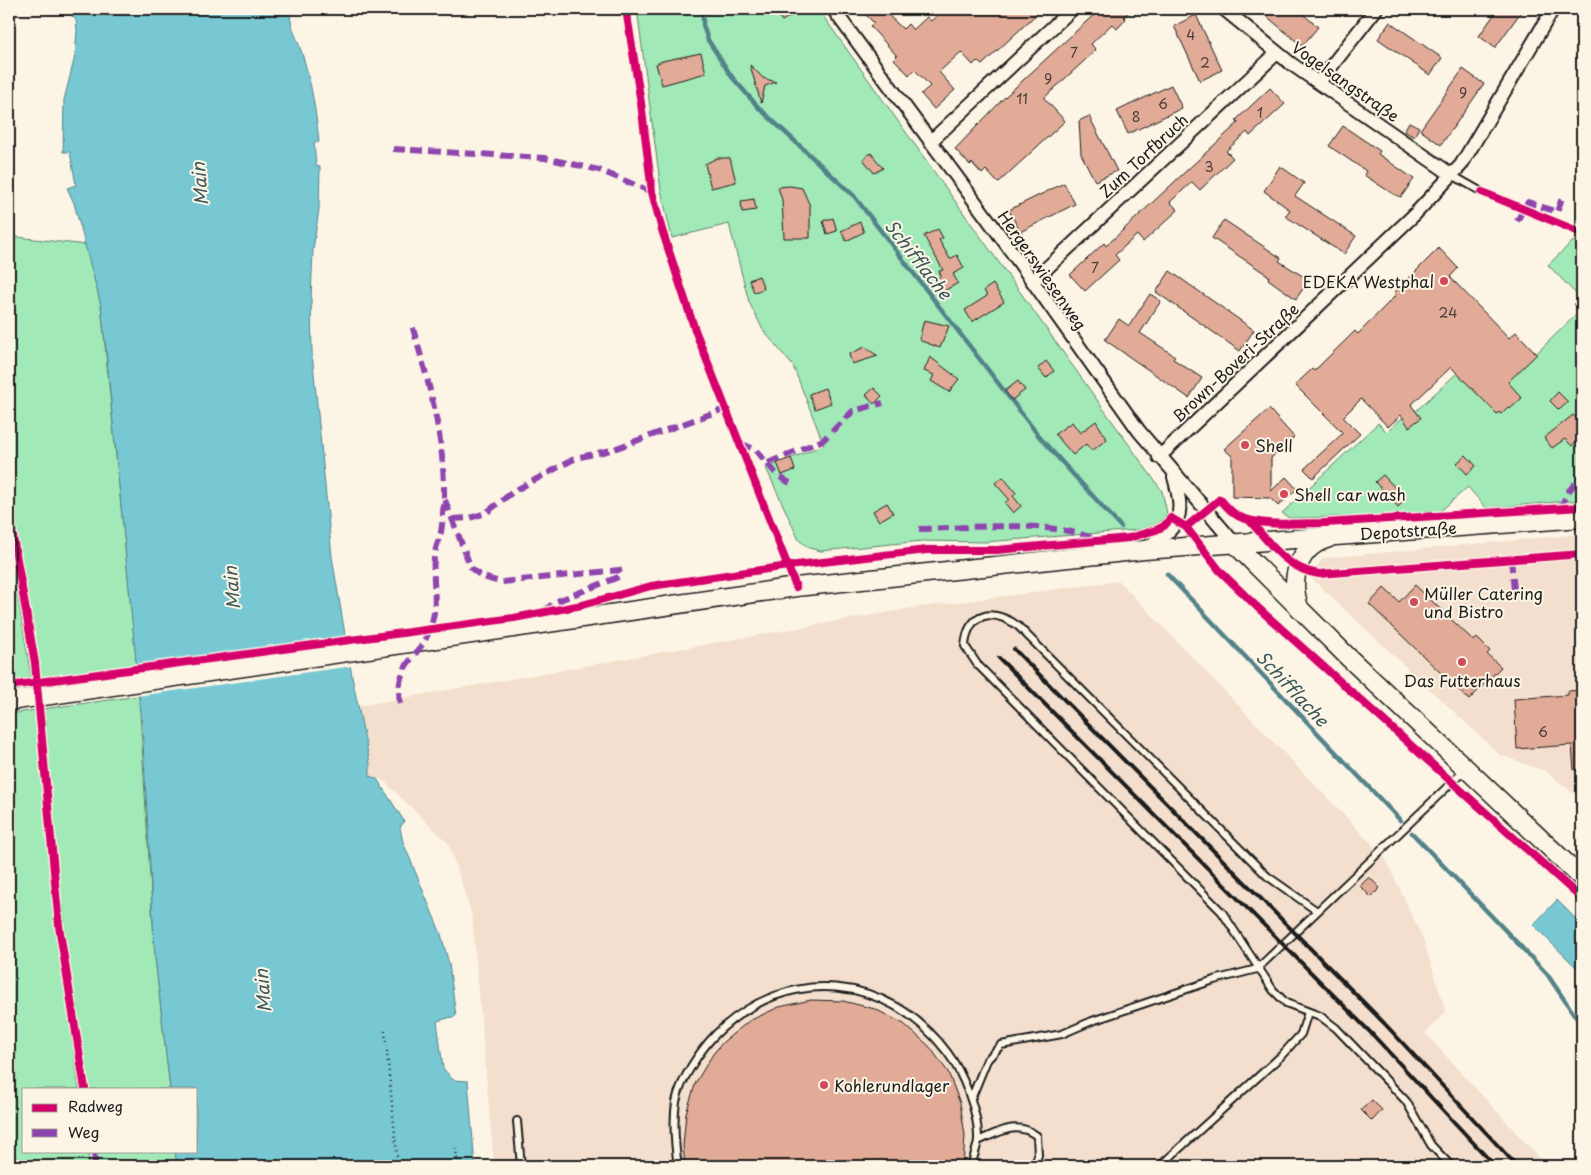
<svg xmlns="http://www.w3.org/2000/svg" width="1591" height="1175" font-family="'Playpen Sans',sans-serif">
	<rect width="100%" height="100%" fill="#fcf5e5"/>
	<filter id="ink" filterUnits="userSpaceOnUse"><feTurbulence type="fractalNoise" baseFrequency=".02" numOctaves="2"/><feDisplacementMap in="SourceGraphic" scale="10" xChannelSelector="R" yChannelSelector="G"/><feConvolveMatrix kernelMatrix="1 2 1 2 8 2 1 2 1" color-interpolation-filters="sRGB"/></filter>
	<g filter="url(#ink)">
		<path fill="#f4dfce" d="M1582 534V800L1545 771 1500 755 1310 577 1323 558Z
			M1119 581 1386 859 1424 941 1446 1012 1425 1033 1547 1166H494L472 916 449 844 384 781 370 776 366 737 358 706 912 608Z"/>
		<path fill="#a1e9b7" stroke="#5e826a" d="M637 9H818L1162 491 1167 513C1162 525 1148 527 1137 530L985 542 922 541 821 551 809 548 799 540 766 468 824 445 793 366 763 330 749 302 729 224 672 238 661 190Z
			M9 236 86 245 101 305 137 667 38 681 9 493Z
			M1582 240V500L1486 508 1468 487 1436 515 1289 518 1282 513 1378 423 1387 432 1413 408 1416 411 1457 373 1486 402 1580 311 1574 304 1580 298 1548 265 1572 242Z
			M9 544 32 682 9 684Z
			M139 696 155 957 170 1089H87L62 927 42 709Z
			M36 710 57 927 79 1089H24V1151H88L90 1166H9V714Z
			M96 1151H176L177 1166H98Z"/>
		<path fill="#78c8d4" stroke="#53838a" d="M65 9H290C289 26 299 41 303 57 312 85 316 113 319 142H314L316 166 320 167 319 209 313 250 311 298 312 353 332 557 353 682 370 763V776L377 779 404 821 400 828 403 842 441 934 449 964 456 1016 437 1021 443 1068 453 1080 468 1081 475 1166H177L175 1151H196V1089H170L155 957 142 724 106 350 101 305 74 203 67 188 76 185 70 152H63L64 100 75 56 77 30 76 20Z
			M1557 900 1582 925V973L1533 925Z"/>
		<path fill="#fcf5e5" d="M348 638 353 666 137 696 134 667Z"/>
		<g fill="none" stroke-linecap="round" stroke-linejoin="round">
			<path stroke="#53838a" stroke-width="4.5" d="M703 9V25L708 40 732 77 759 108 854 196 1042 440 1121 527
				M1167 574 1400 820
				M1412 833 1547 974 1582 1026"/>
		</g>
		<path fill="#e1ab97" stroke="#1c1c1c" d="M774 9H802L782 21Z
			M860 9H882L903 29 908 24 913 30 927 17 931 21 944 9H1042L982 65 977 61 973 65 961 52 939 72 955 90 934 109 921 94 930 86 915 70 909 75 894 59 897 56 870 26 874 23Z
			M1100 9H1132L1124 17 1126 19 1117 29 1112 24 1091 44 1096 50 1044 98 1065 121 998 183 986 170 982 174 972 163 970 165 955 149 1006 96Z
			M1258 9H1297L1318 27 1302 46Z
			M1498 9H1523L1495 48 1479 36Z
			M1196 15 1222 70 1200 81 1174 26Z
			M1390 22 1442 58 1430 75 1378 39Z
			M701 53 706 73 662 85 656 64 662 61Z
			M750 65 763 78 776 82 765 86 761 103Z
			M1463 69 1484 84 1441 145 1420 130Z
			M1171 85 1182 108 1128 134 1117 111Z
			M1270 88 1285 104 1250 136 1247 132 1226 151 1233 158 1200 190 1192 182 1170 202 1178 210 1143 242 1137 235 1115 255 1119 260 1085 291 1070 275 1104 243 1106 246 1184 173 1238 123 1236 120Z
			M1089 116 1117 171 1095 181 1081 154 1079 121Z
			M1409 122 1419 127 1414 137 1404 131Z
			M1343 126 1380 151 1378 154 1414 179 1401 197 1393 194 1364 175 1366 171 1329 146Z
			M871 153 883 168 874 173 863 159Z
			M717 158H730L736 182 711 188 705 164Z
			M1280 166 1304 183 1295 196 1356 236 1344 254 1285 216 1290 210 1264 191Z
			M1064 183 1075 204 1020 232 1009 210Z
			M790 186 802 188 810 206V238H784L782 200 778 187Z
			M754 199 756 210 742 212 741 201Z
			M833 218 837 231 827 234 823 221Z
			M1224 220 1281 258 1279 261 1309 280 1296 299 1268 279 1269 276 1212 238Z
			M860 222 864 232 846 241 841 231Z
			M938 229 943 238 939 240 950 259 957 255 964 268 953 274 958 283 944 291 936 278 941 276 939 271 943 270 924 236Z
			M1439 248 1458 268 1450 277 1509 338 1516 332 1537 354 1508 382 1522 398 1510 409 1508 407 1501 414 1499 412 1497 414 1451 367 1411 405 1421 418 1409 427 1401 415 1388 427 1361 399 1343 417 1360 434 1313 478 1304 469 1343 433 1295 385 1312 369 1314 371 1355 331 1358 334 1396 295 1394 293Z
			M1170 271 1254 330 1240 351 1156 292Z
			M759 276 764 289 754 292 749 280Z
			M993 284 1004 302 972 322 965 310 987 296 984 290Z
			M1150 294 1161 301 1140 333 1175 356 1173 359 1202 378 1189 398 1105 340 1119 319 1129 326Z
			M924 320 949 326 940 348 919 340Z
			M865 347 878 356 852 364 849 354Z
			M930 357 959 379 949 392 931 381 934 375 924 371Z
			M1046 361 1054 371 1046 378 1038 368Z
			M1018 381 1025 390 1012 400 1005 391Z
			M825 388 831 403 815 409 809 394Z
			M874 388 882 396 874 404 866 395Z
			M1558 392 1568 402 1559 410 1550 401Z
			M1269 409 1294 437 1271 458V491L1286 477 1297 489 1278 506 1270 498 1232 497V456L1224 449Z
			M1573 415 1582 423V435L1572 446 1565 439 1552 448 1544 438Z
			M1096 421 1107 439 1092 451 1086 444 1073 455 1055 434 1072 422 1080 433Z
			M1466 455 1476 466 1467 474 1457 463Z
			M791 458 795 470 782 475 777 463Z
			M1383 475 1406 499 1398 507 1375 482Z
			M1003 477 1016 493 1013 496 1021 506 1013 513 1005 503 1009 499 995 483Z
			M887 503 893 513 879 521 873 511Z
			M1415 585 1474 641 1477 638 1490 651 1487 654 1501 667 1469 700 1369 604 1384 588 1399 602Z
			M1582 690V770H1574L1572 745 1517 749 1514 699 1568 695V691Z
			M1369 877 1380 888 1371 897 1360 886Z
			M811 1000 843 1001 875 1009 904 1024 929 1046 948 1072 960 1103 965 1135 963 1166H685L683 1146 686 1113 696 1082 713 1054 723 1042 749 1021 779 1007Z
			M1372 1100 1382 1110 1372 1121 1361 1110Z"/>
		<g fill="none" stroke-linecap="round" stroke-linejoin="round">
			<g stroke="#1c1c1c" stroke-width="10">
				<path id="lane" d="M1452 175 1482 192
					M1317 911 1267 876 1018 626C992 608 968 612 965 646L977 664 1211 901 1222 912 1273 990 1286 1003 1320 1016 1336 1028 1406 1101 1431 1145 1451 1166
					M971 1099 987 1060 1001 1045 1062 1034 1092 1021 1214 980 1257 969 1466 769
					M517 1121 521 1166
					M978 1141C999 1132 1017 1120 1037 1136L1038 1155 1035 1166
					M678 1166C675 1146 673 1122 676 1102 680 1080 701 1049 716 1034 787 964 888 974 947 1052 963 1073 979 1113 978 1140 977 1149 973 1158 971 1166
					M1160 1166 1281 1056 1301 1034 1308 1012"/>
			</g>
			<g stroke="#1c1c1c" stroke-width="16">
				<path id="street" d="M833 9 1004 241 1139 431 1234 543
					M1224 9 1290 63 1452 175
					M1319 82 1376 9
					M930 142 1072 9
					M1033 281 1277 53
					M1159 457 1414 215 1461 165 1553 9
					M1146 548C1181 526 1185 517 1174 477"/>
			</g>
			<g stroke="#1c1c1c" stroke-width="21">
				<path id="secondary" d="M1234 543 1348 657 1582 878
					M1300 610C1289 581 1296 547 1329 538
					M9 701 796 587 1144 550 1582 518"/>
			</g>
			<path stroke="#1c1c1c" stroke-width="2.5" stroke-dasharray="1 4" stroke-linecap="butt" d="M385 1031 398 1166
				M456 1148 458 1166"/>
			<use href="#lane" stroke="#fcf5e5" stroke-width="6"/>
			<use href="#street" stroke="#fcf5e5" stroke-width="12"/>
			<use href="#secondary" stroke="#fcf5e5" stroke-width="18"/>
			<path stroke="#1c1c1c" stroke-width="4" d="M1014 649 1384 1023 1517 1166
				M999 658 1373 1035 1495 1166"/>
			<path stroke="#8e44ad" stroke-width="6" stroke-dasharray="12 6" stroke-linecap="butt" d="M393 149 545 158 599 170 652 192
				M1517 221 1528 202 1557 212 1563 195
				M740 443 756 450 778 476 790 483
				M768 463 823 440 853 411 883 403
				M445 500 471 568C480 577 490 580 502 582L619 570 621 576 555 602 546 609
				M1560 509 1568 492 1582 475
				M453 519 470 518 486 513 514 491 576 458 611 450 727 408
				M919 529C970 528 1048 519 1094 539
				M1511 559 1514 590
				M400 704C394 658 423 660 432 622 438 602 432 579 434 558 435 549 439 540 441 532 443 521 443 509 444 498 445 438 428 379 411 322
				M94 1151 95 1166"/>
			<g stroke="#fcf5e5" stroke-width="11">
				<path id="cycleway" d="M626 9 641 103 652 192 662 230 695 330 796 587
					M1482 192 1582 233
					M9 514 35 663 59 926 85 1089
					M1249 520C1270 543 1286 569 1319 574L1582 554
					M1186 527 1220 571 1256 606 1582 899
					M9 686 514 618 582 605 651 586 788 566 927 550H997L1129 538 1156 530 1164 526 1171 518 1186 527 1220 499C1225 505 1231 512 1238 516 1258 527 1301 523 1325 523L1582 507"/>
			</g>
			<use href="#cycleway" stroke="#d6006c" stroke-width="8"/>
		</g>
	</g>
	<g fill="#d1495b" stroke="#fcf5e5" stroke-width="2">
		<circle cx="1444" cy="281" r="5"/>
		<circle cx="1245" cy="445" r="5"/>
		<circle cx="1284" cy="494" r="5"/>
		<circle cx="1414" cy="602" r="5"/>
		<circle cx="1462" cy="662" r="5"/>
		<circle cx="824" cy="1085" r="5"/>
	</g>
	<g text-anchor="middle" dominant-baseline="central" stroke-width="4" stroke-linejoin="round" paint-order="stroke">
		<g font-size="14" fill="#4d403b">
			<text x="1191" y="34">4</text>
			<text x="1074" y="52">7</text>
			<text x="1205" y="62">2</text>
			<text x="1048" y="78">9</text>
			<text x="1463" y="92">9</text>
			<text x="1022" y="98">11</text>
			<text x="1163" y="103">6</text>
			<text x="1260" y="112">1</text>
			<text x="1136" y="116">8</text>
			<text x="1209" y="166">3</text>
			<text x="1095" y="267">7</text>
			<text x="1448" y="312">24</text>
			<text x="1543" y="731">6</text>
		</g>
		<g font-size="16" fill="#1c1c1c" stroke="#fcf5e5">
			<text transform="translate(1346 81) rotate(35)">Vogelsangstraße</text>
			<text transform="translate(1143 155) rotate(-43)">Zum Torfbruch</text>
			<text transform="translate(1043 270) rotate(55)">Hergerswiesenweg</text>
			<text transform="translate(1235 362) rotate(-43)">Brown-Boveri-Straße</text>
			<text transform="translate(1408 530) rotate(-4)">Depotstraße</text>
		</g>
		<g font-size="16" fill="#1c1c1c" stroke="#fcf5e5" text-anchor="start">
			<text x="1434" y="281" text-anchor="end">EDEKA Westphal</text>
			<text x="1255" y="445">Shell</text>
			<text x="1294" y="494">Shell car wash</text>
			<text x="1424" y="593">Müller Catering<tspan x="1424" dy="18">und Bistro</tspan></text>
			<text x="1462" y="680" text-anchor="middle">Das Futterhaus</text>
			<text x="834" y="1085">Kohlerundlager</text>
		</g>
		<g font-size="18" font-style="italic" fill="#3c585c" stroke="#fcf5e5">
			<text transform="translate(199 184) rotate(-95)">Main</text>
			<text transform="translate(919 259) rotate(52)">Schifflache</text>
			<text transform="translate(231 588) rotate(-95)">Main</text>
			<text transform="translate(1293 688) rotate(47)">Schifflache</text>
			<text transform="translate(262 991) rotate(-95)">Main</text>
		</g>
	</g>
	<rect width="1591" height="1175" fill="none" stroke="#fcf5e5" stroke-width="30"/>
	<rect x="15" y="15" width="1561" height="1145" fill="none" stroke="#1c1c1c" stroke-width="2" filter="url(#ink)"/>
	<rect x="22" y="1088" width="175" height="65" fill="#fcf5e5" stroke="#a29e95"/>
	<rect x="32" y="1104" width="25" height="8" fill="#d6006c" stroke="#a29e95"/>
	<text x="68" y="1112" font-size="15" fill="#1c1c1c">Radweg</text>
	<rect x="32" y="1129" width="25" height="8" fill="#8e44ad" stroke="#a29e95"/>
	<text x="68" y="1138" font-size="15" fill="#1c1c1c">Weg</text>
</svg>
